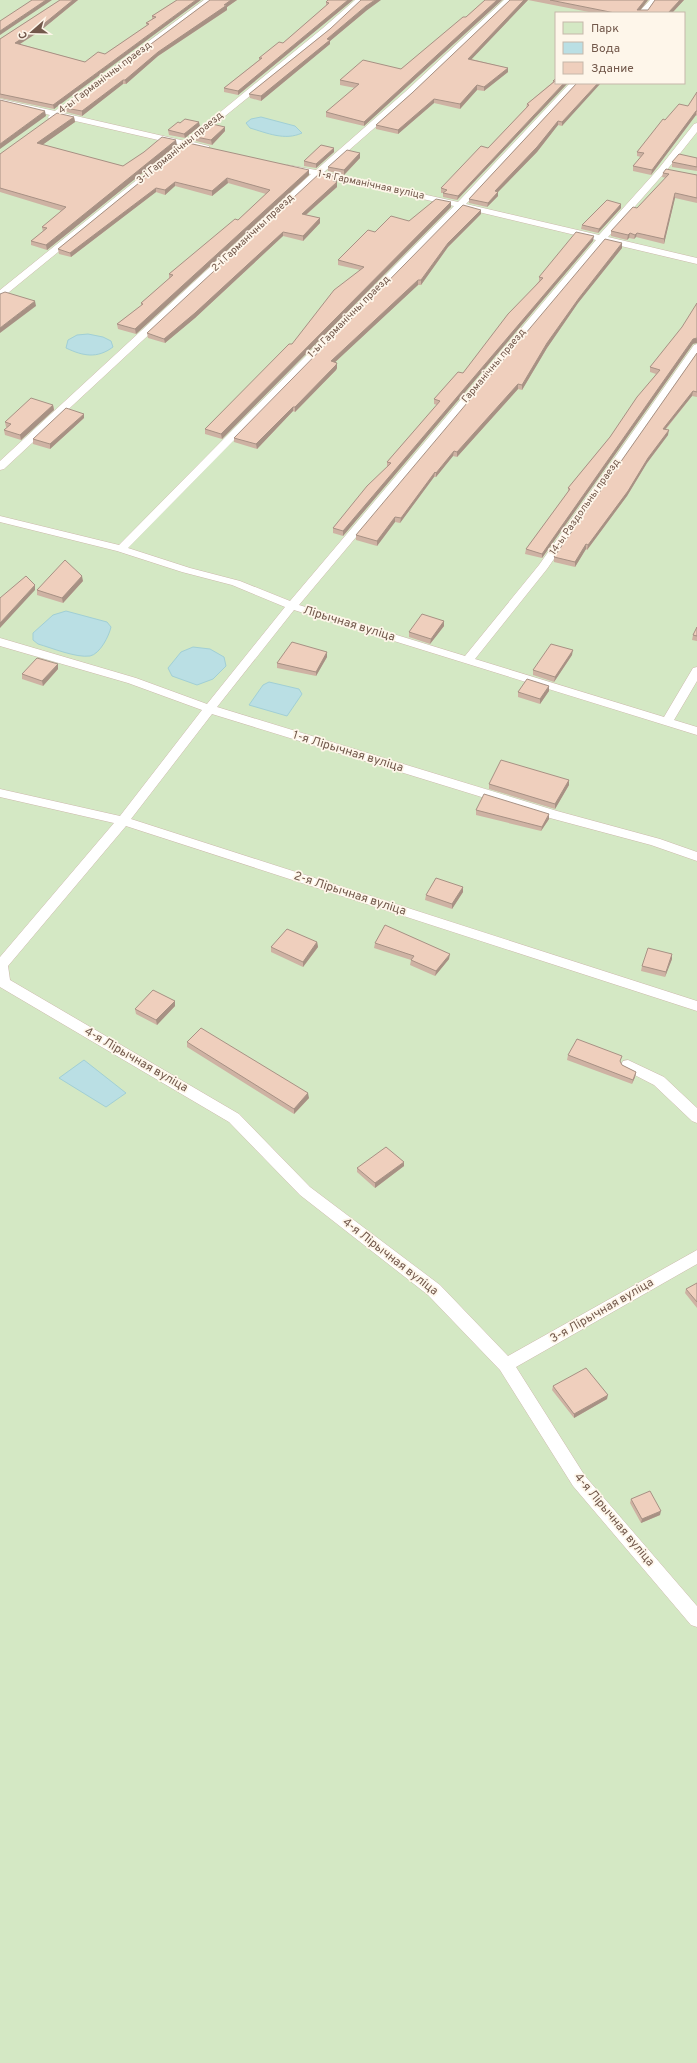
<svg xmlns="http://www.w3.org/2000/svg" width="697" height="2063" font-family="Overpass,sans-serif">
	<rect width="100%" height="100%" fill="#fbf1e4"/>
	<path fill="#d4e8c4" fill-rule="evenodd" d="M0 0H697V2063H0ZM556 13H684V83H556Z"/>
	<path fill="#badfe4" stroke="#a1cfd5" d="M261 117 295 126 302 133C285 141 267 133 250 128L246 123 251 119Z
		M88 334 103 337 111 341 113 347C97 359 83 356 66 348L68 340 77 335Z
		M66 611 107 622 111 627C109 636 100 654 90 656 76 658 52 648 38 644L33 640V633L53 615Z
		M193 647 210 649 224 657 226 666 213 679 197 685 172 676 168 668 181 652Z
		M269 682 299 689 302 694 287 716 249 705 263 685Z
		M84 1060 126 1093 106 1107 59 1078Z"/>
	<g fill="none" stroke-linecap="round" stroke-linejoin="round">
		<g stroke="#ccb9ab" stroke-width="1">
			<path id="lane" d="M204 0H213L63 113 185 141 323 28 355 0H363L329 32 193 142 209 146V150L188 146 3 297 0 298V290L180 145 58 117 49 119 48 117 50 115 0 103V99L55 111Z
				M504 0H512L411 96 324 172 458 202 570 83H579L466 204 599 235 660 167 694 124 697 123V132L666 171 608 237 697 258V264L604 242 299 605 465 656 539 565 694 345 697 344V354L547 569 475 659 664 717 693 668 697 667V681L674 720 697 727V735L294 610 217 707 557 811 660 839 697 852V861L651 845 550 818 212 714 131 819 697 1001V1011L126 826 8 966 10 980 239 1114 310 1187 440 1285 508 1356 697 1250V1264L516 1367 585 1476 697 1606V1627L691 1625 573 1486 500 1370 428 1295 300 1195 229 1122 0 987V957L114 823 0 797V789L120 816 202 710 128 683 0 646V638L136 678 207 704 285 607 232 585 182 572 117 551 0 522V516L119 545 454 206 320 176 4 469 0 470V461L311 174 287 169V165L316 170 405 92ZM462 208 596 240 290 601 240 581 190 568 128 548Z
				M650 0H658L646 13H638Z
				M628 1060 664 1077 697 1108V1123L692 1121 654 1085 623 1069 621 1065 623 1061Z"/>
		</g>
		<use href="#lane" fill="#fff" fill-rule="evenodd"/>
	</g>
	<path fill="#ceb2a3" d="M60 0H78L40 31 20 44 85 62 105 54 147 26 146 23 152 20V16L177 0 54 109 0 98V39Z
		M210 0H237L227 7V10L158 56 126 84H123L82 116 66 112 65 108Z
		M328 0H353L238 95 224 92V88L259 60V58L283 43 326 6V2Z
		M485 0H502L364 126 326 117V112L355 88 340 85V80L401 69 466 17Z
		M510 0H648L640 10H648L655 0H684L672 13H594L528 0 471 59 508 68V72L484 91 477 90 460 109 434 103 398 134 376 129V125L412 93Z
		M366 11 330 41V44L261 101 250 98 249 94 330 29Z
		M556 78V83L457 200 443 197V193H441V188L488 148 526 108 527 104 553 82V81Z
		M577 83 562 126 558 125 537 152 498 192V196L487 207 469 203V199Z
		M697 92V116L696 115 651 175 633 171V166L641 157 637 156V152L665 120 688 106Z
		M74 117 75 122 42 145 123 166 177 145 47 250 31 245V241L43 232 42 227 62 211 0 192V154Z
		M180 123 200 126 185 138 169 135 168 130Z
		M225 131 212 145 196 141V137Z
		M188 143 309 175 136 334 118 329 117 324 141 306V303L169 279V274L238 220 266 194 228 183 212 196 175 186 165 195 156 192 71 257 59 254 58 249Z
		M334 148V152L316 168 304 166V161Z
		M360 153V158L344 175 328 171V167Z
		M697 158V171L672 167V162Z
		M663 173 697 175V203L675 198 664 244 636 237 634 239 629 238 627 240 611 236V231L637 208 666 178 662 177Z
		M337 181V187L306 215 320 218V223L303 241 283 236 195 318 165 343 148 338 147 333Z
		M621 204V208L598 233 581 229 582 225Z
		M451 207 222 439 205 434V429L292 344 360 270 338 265V260L375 232Z
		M481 214 448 247 421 285H418L335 362 337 368 336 370 295 412 293 411 257 449 234 442V438Z
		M593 241 343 536 333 533V528L387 467V462L437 405 434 404V399L463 373 539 281V277Z
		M622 243V248L578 303 547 348 522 390 518 389 457 457 453 456 436 477H434L400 523 395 522 377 546 356 540V535Z
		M693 344 542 558 525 554 526 549 568 492V488L610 437 656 374 650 372V367Z
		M697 353V397L692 396 666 429 668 435 647 463 627 496 587 550 586 549 575 567 554 562V557Z
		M53 405 54 410 21 440 5 435 4 430 8 427H6L5 422Z
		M84 418 50 449 33 444V439Z
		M83 581 63 603 37 595V590Z
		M444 621V626L430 644 409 637V632Z
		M697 627V641L692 640 693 635Z
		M327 652V657L316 676 277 668V663Z
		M572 655 554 682 533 675V670Z
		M58 669 43 686 22 679V674Z
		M549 691 540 704 518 697V692Z
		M569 780V785L555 809 489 789V784Z
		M476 810 549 819 541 831 476 815Z
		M463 892 452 909 425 900 426 895Z
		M317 942 318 947 303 967 271 952V947Z
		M375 943 449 959 435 976 410 965 411 960 374 948Z
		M672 954V959L665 977 641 971 642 966Z
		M175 1001V1006L157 1025 136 1014 135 1009Z
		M187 1042 309 1098 294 1114 187 1047Z
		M568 1055 621 1062 622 1065 636 1072 635 1077 632 1084 567 1060Z
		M404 1166 375 1188 357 1172V1168Z
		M697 1283V1308L685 1293 686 1289Z
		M553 1386 607 1399 574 1418 552 1390Z
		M631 1499 660 1515 641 1523 630 1503Z"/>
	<path fill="#a79184" d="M46 0H52L0 35V31Z
		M73 0H78L40 31 15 47V43Z
		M196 0H201L54 109 53 105Z
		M231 0H237L227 7V10L158 56 126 84 125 80 158 52Z
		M348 0H353L238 95V91Z
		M375 0H381L366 11 330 41V44L261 101V96L327 39 366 6Z
		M497 0H502L364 126V122Z
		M524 0H528L468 63V59Z
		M645 0H648L638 13 637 10Z
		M680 0H684L672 13H668Z
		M508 68V72L484 91V87Z
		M123 80V84L82 116V111Z
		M564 83H568L457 200 458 196Z
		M598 83H601L562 126V122Z
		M477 85V90L460 109V104Z
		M434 99V103L398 134V130Z
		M45 111 46 116 0 149V144Z
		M696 111V115L651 175 652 170Z
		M74 117 75 122 38 148 37 143Z
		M558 121V125L537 152 498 192V196L487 207 488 203 495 191Z
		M199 122 200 126 185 138 184 134Z
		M225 127V131L212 145 211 140Z
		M176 140 177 145 47 250 46 245Z
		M334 148V152L316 168V164Z
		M360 153V158L344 175V170Z
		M309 170V175L136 334 135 329Z
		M337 177V181L334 186 337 182V187L302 218V214Z
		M227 178 228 183 212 196V191Z
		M175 182V186L165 195V190Z
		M156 188V192L71 257 70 253Z
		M675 193V198L664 244V239Z
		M451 202V207L222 439 221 434Z
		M621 204V208L598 233 599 229Z
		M481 210V214L448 247 421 285V280L448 243Z
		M320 218V223L303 241V236Z
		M283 232V236L195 318 165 343 164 339Z
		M630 233 629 238 627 240 628 235Z
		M637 233 636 237 634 239 635 235Z
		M594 236 593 241 343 536V531Z
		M622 243V248L578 303 547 348 522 390V385L547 343 579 298Z
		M418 280V285L331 366V361Z
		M35 301 36 306 0 333V328Z
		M697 338V343L693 344 542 558V554L693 339Z
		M337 363V368L336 370 295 412V407Z
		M518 384V389L457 457V452Z
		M693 391 692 396 662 433 663 429Z
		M53 405 54 410 21 440 20 435Z
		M293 407V411L257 449 256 444Z
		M84 414V418L50 449V444Z
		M669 430 668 435 647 463 627 496 587 550 588 545 648 458Z
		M454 451 453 456 436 477V473Z
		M435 472 434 477 400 523 401 518Z
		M395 517V522L377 546V541Z
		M586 544V549L575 567V562Z
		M82 576 83 581 63 603 62 598Z
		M35 585V590L0 628V623Z
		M444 621V626L430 644 431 639Z
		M573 650 572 655 554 682 555 677Z
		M327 652V657L316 676V672Z
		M58 664V669L43 686 42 681Z
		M549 686V691L540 704V699Z
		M569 780V785L555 809V804Z
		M549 814V819L541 831 542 827Z
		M463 887V892L452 909V904Z
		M317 942 318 947 303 967V962Z
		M450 954 449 959 435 976 436 971Z
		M672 954V959L665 977 666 972Z
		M175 1001V1006L157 1025 156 1020Z
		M636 1072 635 1077 632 1084 633 1080Z
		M308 1093 309 1098 294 1114V1109Z
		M404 1162V1166L375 1188V1183Z
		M608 1395 607 1399 574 1418V1414Z
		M661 1511 660 1515 641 1523 642 1519Z"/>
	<path fill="#efcfbd" stroke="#a79184" d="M32 0H46L0 31V21Z
		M60 0H73L40 27 15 43 85 62 98 52 105 54 149 24 146 23 156 17 152 16 177 0H196L53 105 0 94V39Z
		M210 0H231L224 5H227L158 52 125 80H123L82 111 65 108Z
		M328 0H348L238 91 224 88 262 58H259L279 42 283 43 329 3 326 2Z
		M361 0H375L366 6 327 39 330 40 261 96 249 94 330 29Z
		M485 0H497L364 122 326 112 359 84 340 80 363 60 401 69 463 17H466Z
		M510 0H524L468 59 508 68 484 87 477 85 460 104 434 99 398 130 376 125 412 93Z
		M550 0H645L637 10H648L655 0H680L668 13H615Z
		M556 78V83H564L458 196 443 193 447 190 441 188 481 146 488 148 529 105 527 104 555 81H553Z
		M577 83H598L562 122 558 121 537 147 495 191 498 192 488 203 469 199Z
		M697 92V111H696L652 170 633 166 644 153 637 152 663 119 665 120 679 104 688 106Z
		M0 100 45 111 0 144Z
		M57 113 74 117 37 143 123 166 144 152 162 137 176 140 46 245 31 241 47 228 42 227 66 207 0 188V154Z
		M185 119 199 122 184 134 168 130 178 122 180 123Z
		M212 124 225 127 211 140 196 137Z
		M188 143 309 170 135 329 117 324 143 304 141 303 173 275 169 274 235 219 238 220 270 190 227 178 212 191 175 182 165 190 156 188 70 253 58 249Z
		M321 145 334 148 316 164 304 161Z
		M347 150 360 153 344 170 328 167Z
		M679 154 697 158V167L672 162Z
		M666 169 697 175V198L675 193 664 239 637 233 635 235 630 233 628 235 611 231 633 207 637 208 669 174 663 173Z
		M320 173 337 177 333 181 337 182 302 214 320 218 303 236 283 232 195 313 164 339 147 333Z
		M436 199 451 202 221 434 205 429 289 344H292L334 290 364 267 338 260 368 230 375 232 391 216 409 221Z
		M607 200 621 204 599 229 582 225Z
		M463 205 481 210 448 243 421 280H418L331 361 337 363 336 365 295 407H293L256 444 234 438Z
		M576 232 594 236 343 531 333 528 367 486 391 463 387 462 440 401 434 399 458 372 463 373 508 314 543 278 539 277Z
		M605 239 622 243 579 298 547 343 522 385 518 384 457 452 454 451 436 473 435 472 401 518 395 517 377 541 356 535Z
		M5 292 35 301 0 328V294Z
		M697 303V338L693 339 542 554 526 549 570 489 568 488 610 437 637 397 660 370 650 367 682 327Z
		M697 353V392L693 391 663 429 669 430 648 458 628 491 588 545 586 544 575 562 554 557Z
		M31 398 53 405 20 435 4 430 11 424 5 422Z
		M66 408 84 414 50 444 33 439Z
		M65 560 82 576 62 598 37 590Z
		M26 576 35 585 0 623V598Z
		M422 614 444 621 431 639 409 632Z
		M697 627V636L693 635Z
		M292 642 327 652 316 672 277 663Z
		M551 644 573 650 555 677 533 670Z
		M37 658 58 664 42 681 22 674Z
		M527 679 549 686 540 699 518 692Z
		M501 760 569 780 555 804 489 784Z
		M484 794 549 814 542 827 476 810Z
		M436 878 463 887 452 904 426 895Z
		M385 925 450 954 436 971 411 960 414 956 375 943Z
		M287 929 317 942 303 962 271 947Z
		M648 948 672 954 666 972 642 966Z
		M153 990 175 1001 156 1020 135 1009Z
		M201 1028 308 1093 294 1109 187 1042Z
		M577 1039 622 1056 620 1061 622 1065 636 1072 633 1080 568 1055Z
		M386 1147 404 1162 375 1183 357 1168Z
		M697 1283V1302L686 1289Z
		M586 1368 608 1395 574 1414 553 1386Z
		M650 1491 661 1511 642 1519 631 1499Z"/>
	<g text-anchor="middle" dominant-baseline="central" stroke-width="3.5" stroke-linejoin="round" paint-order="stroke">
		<g font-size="10" fill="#72584b" stroke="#fef6ea">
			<text transform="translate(105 78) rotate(-37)">4-ы Гарманічны праезд</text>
			<text transform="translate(180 148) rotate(-39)">3-і Гарманічны праезд</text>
			<text transform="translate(371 185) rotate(12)">1-я Гарманічная вуліца</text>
			<text transform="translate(253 233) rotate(-43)">2-і Гарманічны праезд</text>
			<text transform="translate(349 317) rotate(-45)">1-ы Гарманічны праезд</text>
			<text transform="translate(494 366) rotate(-50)">Гарманічны праезд</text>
			<text transform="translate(585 507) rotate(-55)">14-ы Раздольны праезд</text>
		</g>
		<g font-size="12" fill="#72584b" stroke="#fef6ea">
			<text transform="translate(349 624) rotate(17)">Лірычная вуліца</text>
			<text transform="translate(348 752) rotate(17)">1-я Лірычная вуліца</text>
			<text transform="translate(350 894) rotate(18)">2-я Лірычная вуліца</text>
			<text transform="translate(136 1060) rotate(30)">4-я Лірычная вуліца</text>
			<text transform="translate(390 1257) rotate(38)">4-я Лірычная вуліца</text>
			<text transform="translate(602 1311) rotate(-30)">3-я Лірычная вуліца</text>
			<text transform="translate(614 1520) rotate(50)">4-я Лірычная вуліца</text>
		</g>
	</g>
	<rect x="555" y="12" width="130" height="72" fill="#fef6ea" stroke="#c6b7aa"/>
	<rect x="563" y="22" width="20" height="12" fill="#d4e8c4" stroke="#c6b7aa"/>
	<text x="591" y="32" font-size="12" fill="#72584b">Парк</text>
	<rect x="563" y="42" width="20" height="12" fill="#badfe4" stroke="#c6b7aa"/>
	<text x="591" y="52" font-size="12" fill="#72584b">Вода</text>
	<rect x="563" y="62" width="20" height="12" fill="#efcfbd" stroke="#c6b7aa"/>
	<text x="591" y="72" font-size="12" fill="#72584b">Здание</text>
	<g transform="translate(32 32) rotate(250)" stroke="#fef6ea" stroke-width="3" paint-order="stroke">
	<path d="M0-3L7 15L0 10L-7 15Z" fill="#72584b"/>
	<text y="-6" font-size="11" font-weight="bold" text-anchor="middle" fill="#72584b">С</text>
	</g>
</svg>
